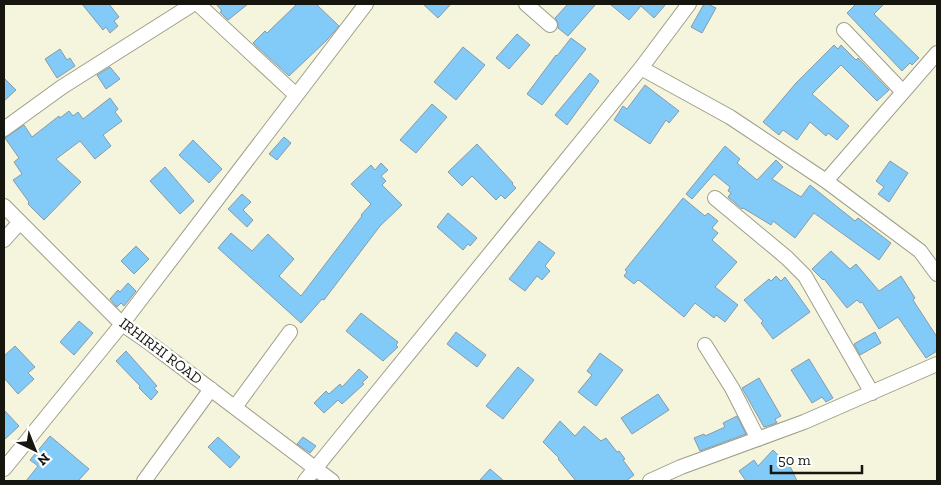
<svg xmlns="http://www.w3.org/2000/svg" width="941" height="485" font-family="'Zilla Slab',serif">
	<rect width="100%" height="100%" fill="#f5f5de"/>
	<path fill="#82cbf8" stroke="#879ba8" d="M82 4H109L119 17 114 21 118 26 110 33 106 27 103 30Z
		M216 4H248L228 20 220 12 222 11Z
		M297 4H316L339 26 327 40 289 76 253 43 265 31 267 33Z
		M423 4H451L438 18Z
		M568 4H596L568 36 558 28V23L555 18Z
		M610 4H666L654 18 641 6 629 20Z
		M704 4H708L716 8 702 33 691 27Z
		M856 4H884L874 14 919 58 912 65 910 63 902 71 847 13Z
		M517 34 530 45 509 69 496 58Z
		M571 38 586 49 542 105 527 94 556 55 557 56Z
		M834 45 838 49 841 45 856 60 858 58 889 90 877 101 841 65 812 94 849 126 837 140 828 133 826 136 810 122 797 140 783 130 779 135 763 122 796 83Z
		M463 47 485 65 456 100 434 82Z
		M60 49 67 60 70 58 75 66 57 78 45 59Z
		M110 67 120 79 106 89 97 75Z
		M590 73 599 81 567 125 555 115Z
		M4 78 16 90 4 101Z
		M645 85 679 111 669 123 666 120 650 144 614 120 623 106 627 109Z
		M110 98 118 109 115 112 122 121 103 135 111 146 95 159 80 141 56 159 81 182 44 220 28 204 29 202 13 180 22 174 14 162 19 158 5 138 24 125 32 137 59 116 60 118 69 111 73 116 78 112 83 119Z
		M432 104 447 117 416 153 400 140Z
		M284 137 291 143 277 160 269 154Z
		M193 140 222 169 209 183 179 155Z
		M477 144 513 183 512 184 516 188 505 199 501 195 496 200 472 176 462 186 448 172Z
		M725 146 740 159 737 163 757 180 776 160 783 167 772 179 801 197 810 185 855 221 858 218 891 243 879 260 814 213 795 238 773 221 771 225 743 208 742 209 728 197 731 193 728 191 730 187 714 174 692 199 686 194Z
		M890 161 908 173 889 202 878 194 884 187 876 181Z
		M381 163 388 170 381 176 386 181 382 185 402 205 380 226 324 300 322 299 301 323 218 248 231 233 252 251 268 234 294 259 279 276 301 296 362 216 361 215 371 204 351 184 371 165 375 170Z
		M165 167 194 201 180 214 150 181Z
		M242 194 251 202 243 210 253 220 247 227 228 209Z
		M683 198 705 216 708 213 718 221 712 228 718 233 712 240 737 262 715 287 738 305 725 322 716 315 714 318 695 303 684 317 640 281 638 280 634 284 624 276 627 272 625 270Z
		M448 213 477 238 470 246 468 244 463 250 437 227Z
		M539 241 555 253 545 266 550 271 542 280 537 276 525 291 509 279Z
		M136 246 149 259 134 274 121 261Z
		M831 251 850 269 856 264 879 291 901 276 915 298 913 300 937 337V351L926 358 898 317 879 329 862 302 860 303 857 300 847 308 824 279 823 280 812 269Z
		M776 276 781 281 785 277 810 312 773 339 761 323 763 321 744 300 769 279 771 281Z
		M128 283 136 291 124 306 121 303 117 307 110 299 118 290 120 292Z
		M361 313 398 342 396 345 398 347 383 361 346 331Z
		M79 321 93 333 74 355 60 342Z
		M456 332 486 355 477 367 447 344Z
		M875 332 881 343 860 355 854 344Z
		M15 346 35 367 28 373 34 379 18 394 4 378V356Z
		M126 351 157 386 154 388 158 392 151 400 139 388 140 386 116 361Z
		M600 353 623 370 596 406 578 392 592 375 587 371Z
		M809 359 833 398 826 402 822 397 812 403 791 370Z
		M518 367 534 380 503 419 486 406Z
		M359 369 368 377 362 383 364 384 342 404 338 400 324 413 314 403 326 391 329 394 340 384 342 387Z
		M759 378 781 416 775 419 777 423 764 427 742 388Z
		M658 394 669 410 632 434 621 418Z
		M4 410 19 426 4 440Z
		M737 416 746 434 700 451 694 438 704 434 705 436 725 427 723 423Z
		M560 421 575 436 584 426 601 441 606 438 617 452 619 451 625 459 623 460 634 475 626 481H576L558 459 559 458 543 442Z
		M50 436 89 469 78 481H26L38 466 30 460Z
		M218 437 240 457 230 468 208 447Z
		M303 437 316 446 310 453 297 444Z
		M773 450 791 468 797 481H746L739 471 754 460 758 466Z
		M490 469 504 481H479Z"/>
	<g fill="none" stroke-linecap="round" stroke-linejoin="round">
		<g stroke="#9e9e89" stroke-width="16">
			<path id="minor" d="M198 4 296 95
				M526 4 550 25
				M844 30 903 92
				M641 68 730 117 826 181 920 251 937 274
				M4 129 62 87 190 6V4
				M826 181 937 53
				M715 198 787 258 805 276 872 393
				M4 206 122 324 151 344 332 481
				M4 240 20 222
				M705 345 732 388 758 439
				M235 407 290 332
				M4 469 122 324 366 4
				M144 481 211 389
				M305 481 641 68 689 4
				M650 481 681 467 804 422 937 364"/>
		</g>
		<use href="#minor" stroke="#fff" stroke-width="14"/>
	</g>
	<g text-anchor="middle" dominant-baseline="central" stroke-width="5" stroke-linejoin="round" paint-order="stroke">
		<g font-size="15" fill="#16160e" stroke="#fff">
			<text transform="translate(161 351) rotate(37)">IRHIRHI ROAD</text>
		</g>
	</g>
	<rect width="941" height="485" fill="none" stroke="#16160e" stroke-width="10"/>
	<g transform="translate(35 450) rotate(137)" stroke="#ffffff" stroke-width="4" paint-order="stroke">
	<path d="M0-4L9 19L0 12L-9 19Z" fill="#16160e"/>
	<text y="-8" font-size="14" font-weight="bold" text-anchor="middle" fill="#16160e">N</text>
	</g>
	<path d="M771 465v8h91v-8" fill="none" stroke="#16160e" stroke-width="2.5"/>
	<text x="778" y="465" font-size="15" fill="#16160e" stroke="#ffffff" stroke-width="4" paint-order="stroke">50 m</text>
</svg>
